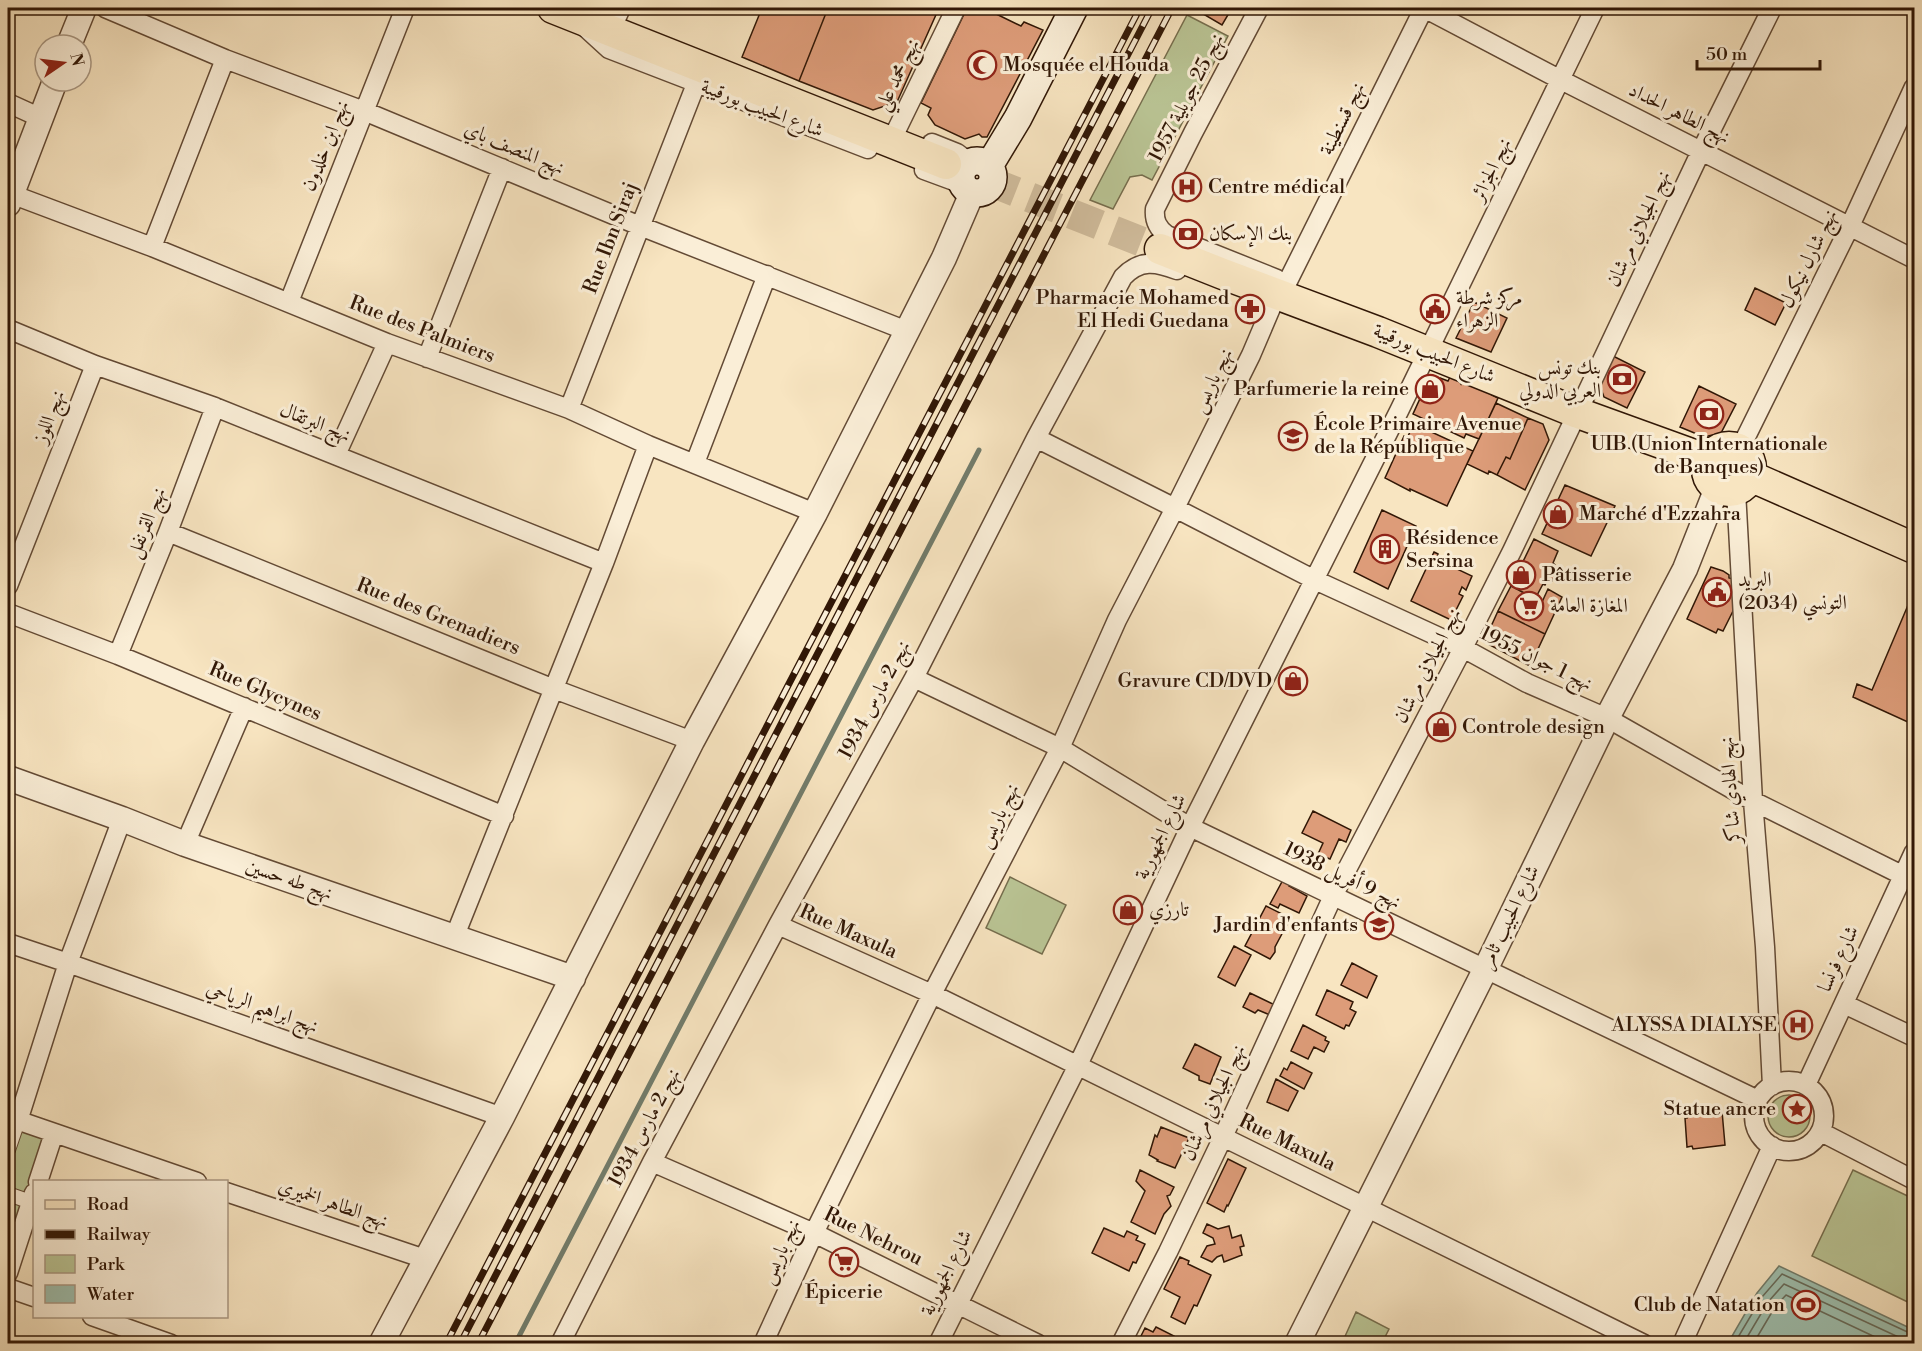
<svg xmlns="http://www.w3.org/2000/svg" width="1922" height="1351" font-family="'Libre Bodoni',Amiri,serif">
	<rect width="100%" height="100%" fill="#f8e5c1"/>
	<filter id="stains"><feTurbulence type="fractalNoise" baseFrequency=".00333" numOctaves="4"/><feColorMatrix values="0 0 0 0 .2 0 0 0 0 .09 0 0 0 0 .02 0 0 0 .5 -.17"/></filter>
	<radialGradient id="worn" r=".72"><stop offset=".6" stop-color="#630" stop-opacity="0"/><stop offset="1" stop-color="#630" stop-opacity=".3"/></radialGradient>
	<path fill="#bac595" stroke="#766e4e" stroke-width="1.5" d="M1187 15 1228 36 1152 180 1142 175 1130 177 1113 209 1090 200Z
		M1719 470a11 11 0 1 1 22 0a11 11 0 1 1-22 0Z
		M1010 877 1066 905 1042 954 986 928Z
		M1768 1116a21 21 0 1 1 42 0a21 21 0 1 1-42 0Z
		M8 1124 46 1137 8 1251Z
		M1853 1170 1914 1199V1305L1812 1256Z
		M1356 1312 1389 1329 1382 1343H1342Z"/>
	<path fill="#9ebfae" stroke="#727c6b" stroke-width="1.5" d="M1779 1266 1914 1330V1338L1912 1343H1728L1757 1293Z"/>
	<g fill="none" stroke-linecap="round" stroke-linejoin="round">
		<path stroke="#686b5a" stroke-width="1.5" d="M1734 1344 1762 1297 1782 1274 1914 1335
			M1743 1344 1768 1302 1784 1284 1907 1341 1914 1343
			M1753 1344 1775 1307 1786 1295 1890 1344"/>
		<path stroke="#727c6b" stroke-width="5" d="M515 1344 979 450"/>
	</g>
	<path fill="#dd9c79" stroke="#311706" stroke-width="1.5" d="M762 8H828L799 81 742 57Z
		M828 8H939L897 102 873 110 799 81Z
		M967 8H978L986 12 988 10 1021 26 1024 22 1043 30 987 137H982L979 134 965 139 935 125 928 115 931 108 921 103Z
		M1193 8H1232L1222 25Z
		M1755 288 1786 303 1775 325 1745 310Z
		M1474 302 1507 318 1491 352 1456 338Z
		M1613 356 1645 372 1627 408 1604 397 1600 386Z
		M1450 377 1458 379 1461 384 1463 379 1493 392 1492 395 1498 398 1479 439 1466 434 1464 438 1413 414 1423 392 1427 391 1430 384 1435 387 1440 378 1448 381Z
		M1699 386 1736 404 1721 433 1704 437 1680 427Z
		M1496 403 1528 418 1510 459 1506 457 1497 475 1489 471 1488 474 1467 464Z
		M1528 418 1543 424 1549 440 1525 490 1497 475 1506 457 1510 459Z
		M1414 424 1473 451 1447 506 1410 489V491L1385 478 1404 436 1407 438Z
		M1565 485 1615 506 1591 556 1542 534Z
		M1382 510 1416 526 1388 589 1354 572Z
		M1534 539 1558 551 1553 563 1555 565 1552 571 1556 573 1552 581 1548 579 1545 585 1543 584 1535 599 1511 586Z
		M1434 552 1438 554 1437 557 1441 559 1440 561 1472 576 1466 590 1462 587 1459 594 1463 596 1451 620 1411 601Z
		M1711 567 1723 571 1729 575V578L1734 579 1736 605 1723 631 1718 629 1716 633 1687 619Z
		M1511 586 1542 602 1548 589 1562 597 1545 634 1498 611Z
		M1914 591V713L1910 723 1853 697 1857 684 1872 690Z
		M1498 611 1545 634 1530 666 1484 642Z
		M1313 811 1351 830 1346 842 1339 839 1330 859 1318 854 1323 843 1302 833Z
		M1284 878 1291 882 1289 886 1307 896 1299 913 1280 904 1278 908 1270 904Z
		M1266 906 1290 918V920L1284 930 1275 947V952L1270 959 1245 946Z
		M1234 946 1251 955 1235 986 1218 977Z
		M1352 963 1377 976 1367 998 1341 985Z
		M1327 990 1353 1002 1350 1009 1356 1012 1349 1026 1346 1025 1344 1029 1316 1015Z
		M1250 993 1275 1005 1270 1015 1258 1010 1255 1013 1243 1007Z
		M1303 1025 1326 1037 1325 1040 1329 1042 1324 1052 1314 1047 1308 1059 1291 1051Z
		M1195 1044 1221 1057 1210 1084 1199 1080V1076L1183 1068Z
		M1291 1062 1312 1073 1304 1089 1280 1076 1284 1068 1287 1070Z
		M1276 1079 1298 1091 1288 1111 1267 1102Z
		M1722 1111 1725 1145 1693 1149 1692 1146 1687 1147 1685 1118H1687L1686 1113Z
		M1161 1127 1189 1138 1175 1168 1157 1161 1158 1160 1149 1155 1155 1135 1157 1137Z
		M1228 1159 1246 1168 1228 1206 1227 1205 1224 1212 1207 1203Z
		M1140 1170 1174 1187 1170 1195 1167 1196 1171 1206 1164 1214 1155 1234 1131 1222 1145 1191 1136 1181Z
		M1207 1224 1218 1229 1229 1226 1232 1238 1241 1235 1244 1246 1240 1247 1242 1255 1224 1262 1222 1255 1217 1257 1212 1262 1201 1257 1207 1246 1215 1244 1213 1238 1203 1233Z
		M1104 1228 1124 1237 1127 1231 1138 1236 1136 1240 1145 1244 1136 1263 1133 1262 1129 1271 1092 1253Z
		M1180 1257 1189 1261 1188 1264 1211 1275 1197 1306 1194 1305 1185 1324 1171 1317 1180 1297 1164 1289Z
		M1156 1327 1174 1336 1171 1341 1176 1344H1137L1145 1328 1153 1332Z"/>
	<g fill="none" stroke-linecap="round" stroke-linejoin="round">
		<path stroke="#d0bc9c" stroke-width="30" stroke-dasharray="30 15" stroke-linecap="butt" d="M946 164 1160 249"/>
		<g stroke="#634a35" stroke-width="16">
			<path id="pedestrian" d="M8 1150 18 1121
				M8 1194 31 1202"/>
		</g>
		<g stroke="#634a35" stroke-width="21">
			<path id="minor" d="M105 8 225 59 364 111 640 226 907 331
				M1259 8 1193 133 1155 209C1154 220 1157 228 1167 235L1277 279
				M1424 8 1561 80 1914 259
				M616 19 621 8
				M586 28 609 49 868 149
				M8 103 41 118
				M897 129 956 8
				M932 143 957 153 970 163
				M924 170 962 184
				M11 194 152 247 387 343 569 409 648 445 815 513
				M152 247 225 59
				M1287 283 1424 8
				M289 302 405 8
				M8 329 95 365 215 407 604 563
				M427 358 502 168
				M569 409 696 84
				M1036 438 1175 508 1315 580 1463 648 1527 683 1607 718 1753 801 1914 881
				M1740 449 1850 226 1914 87
				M336 455 387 343
				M695 463 767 275
				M1736 491 1753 801 1765 947 1772 1086
				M168 532 554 689 692 741
				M8 586 95 365
				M8 613 118 655 504 816
				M118 655 168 532 215 407
				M914 678 1060 748 1190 827 1758 1100
				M185 844 244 707
				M778 925 932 994 1644 1344
				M454 938 604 563 648 445
				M8 943 68 963 502 1117
				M1844 1004 1914 1037
				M1754 1116a35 35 0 1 1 70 0a35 35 0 1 1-70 0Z
				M1806 1085 1914 852
				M8 1117 197 1182
				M18 1121 68 963 122 819
				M1821 1132 1914 1180
				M652 1162 814 1233 1038 1344
				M38 1182 54 1133
				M226 1192 425 1259
				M8 1273 34 1193
				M8 1288 34 1297
				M92 1316 171 1344
				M560 1344 652 1162 778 925 914 678 1036 438 1123 277C1140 259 1156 262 1177 270
				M763 1344 814 1233 932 994 1060 748 1117 620 1175 508 1251 355 1271 308
				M938 1344 1078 1065 1190 827 1399 411 1595 8
				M1121 1344 1168 1252 1223 1137 1333 896 1463 648 1512 551 1701 151 1772 8
				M1682 1344 1772 1146"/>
		</g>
		<g stroke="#634a35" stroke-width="27">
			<path id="tertiary" d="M69 45 84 8
				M8 204 55 81
				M8 778 122 819 185 844 573 978
				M381 1344 502 1117 692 741 815 513 944 258 972 193
				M1297 1344 1485 970 1607 718 1685 569 1717 488"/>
		</g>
		<g stroke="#311706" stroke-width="30">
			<path id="secondary" d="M961 177a16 16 0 1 1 32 0a16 16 0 1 1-32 0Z
				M989 166 1018 118 1074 8"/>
		</g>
		<g stroke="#311706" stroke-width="33">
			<path id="primary" d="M553 8 946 164
				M1160 249 1223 274 1378 332 1578 413 1708 460
				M1707 469a22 22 0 1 1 44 0a22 22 0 1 1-44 0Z
				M1750 476 1914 548"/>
		</g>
		<use href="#pedestrian" stroke="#faeed7" stroke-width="14"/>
		<use href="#minor" stroke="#faeed7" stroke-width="18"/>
		<use href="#tertiary" stroke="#faeed7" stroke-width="24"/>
		<use href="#secondary" stroke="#faeed7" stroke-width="27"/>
		<use href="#primary" stroke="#f8e5c1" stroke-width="30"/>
		<g stroke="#311706" stroke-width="7">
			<path id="rail" d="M446 1344 1140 8
				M460 1344 1152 8
				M478 1344 1172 8"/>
		</g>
		<use href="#rail" stroke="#faeed7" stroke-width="4.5" stroke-dasharray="14" stroke-linecap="butt"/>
	</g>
	<defs>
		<g id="mosque-ring" transform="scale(1.5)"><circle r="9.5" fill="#faeed7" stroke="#8f2418" stroke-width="1.5"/><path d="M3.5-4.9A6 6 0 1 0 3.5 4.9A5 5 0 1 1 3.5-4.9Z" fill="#8f2418"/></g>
		<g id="hospital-ring" transform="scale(1.5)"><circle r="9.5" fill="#faeed7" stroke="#8f2418" stroke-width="1.5"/><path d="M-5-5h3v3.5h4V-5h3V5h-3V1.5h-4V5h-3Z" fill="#8f2418"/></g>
		<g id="bank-ring" transform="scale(1.5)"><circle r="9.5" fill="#faeed7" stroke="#8f2418" stroke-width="1.5"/><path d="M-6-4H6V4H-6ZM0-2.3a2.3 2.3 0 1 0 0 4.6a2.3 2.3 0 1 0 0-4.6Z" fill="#8f2418"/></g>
		<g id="pharmacy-ring" transform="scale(1.5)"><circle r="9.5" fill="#faeed7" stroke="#8f2418" stroke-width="1.5"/><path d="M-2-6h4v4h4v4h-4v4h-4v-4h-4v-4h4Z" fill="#8f2418"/></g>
		<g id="civic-ring" transform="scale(1.5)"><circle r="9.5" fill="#faeed7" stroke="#8f2418" stroke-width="1.5"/><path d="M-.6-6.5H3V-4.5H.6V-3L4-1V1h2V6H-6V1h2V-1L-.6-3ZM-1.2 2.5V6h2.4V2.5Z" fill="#8f2418"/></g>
		<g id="shop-ring" transform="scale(1.5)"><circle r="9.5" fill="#faeed7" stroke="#8f2418" stroke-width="1.5"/><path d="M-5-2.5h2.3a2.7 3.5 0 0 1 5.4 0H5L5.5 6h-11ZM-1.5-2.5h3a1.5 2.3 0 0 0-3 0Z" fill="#8f2418"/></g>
		<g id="school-ring" transform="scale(1.5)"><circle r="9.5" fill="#faeed7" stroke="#8f2418" stroke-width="1.5"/><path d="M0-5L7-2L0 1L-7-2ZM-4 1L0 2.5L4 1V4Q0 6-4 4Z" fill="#8f2418"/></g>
		<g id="building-ring" transform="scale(1.5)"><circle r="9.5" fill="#faeed7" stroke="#8f2418" stroke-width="1.5"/><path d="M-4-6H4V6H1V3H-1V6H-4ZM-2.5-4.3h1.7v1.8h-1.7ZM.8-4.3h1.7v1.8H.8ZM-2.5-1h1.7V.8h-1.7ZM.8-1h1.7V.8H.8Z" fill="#8f2418"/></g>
		<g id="supermarket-ring" transform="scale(1.5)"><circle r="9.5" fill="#faeed7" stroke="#8f2418" stroke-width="1.5"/><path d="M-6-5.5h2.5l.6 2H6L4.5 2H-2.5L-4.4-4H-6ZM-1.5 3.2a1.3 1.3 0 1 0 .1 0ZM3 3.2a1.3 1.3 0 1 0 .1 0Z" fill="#8f2418"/></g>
		<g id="sight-ring" transform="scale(1.5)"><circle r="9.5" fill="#faeed7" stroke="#8f2418" stroke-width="1.5"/><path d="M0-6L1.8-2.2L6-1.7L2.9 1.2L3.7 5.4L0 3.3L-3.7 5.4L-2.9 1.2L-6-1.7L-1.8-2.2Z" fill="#8f2418"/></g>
		<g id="stadium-ring" transform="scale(1.5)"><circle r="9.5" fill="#faeed7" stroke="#8f2418" stroke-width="1.5"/><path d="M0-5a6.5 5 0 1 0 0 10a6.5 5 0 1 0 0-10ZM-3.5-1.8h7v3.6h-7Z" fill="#8f2418"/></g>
	</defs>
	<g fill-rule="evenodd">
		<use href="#mosque-ring" x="982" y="65"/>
		<use href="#hospital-ring" x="1187" y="187"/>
		<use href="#bank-ring" x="1188" y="234"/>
		<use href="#pharmacy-ring" x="1250" y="309"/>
		<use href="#civic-ring" x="1435" y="309"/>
		<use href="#bank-ring" x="1622" y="379"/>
		<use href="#shop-ring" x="1430" y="389"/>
		<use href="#bank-ring" x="1709" y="414"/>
		<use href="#school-ring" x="1293" y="436"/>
		<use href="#shop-ring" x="1558" y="514"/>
		<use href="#building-ring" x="1385" y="549"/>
		<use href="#shop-ring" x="1521" y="575"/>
		<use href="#civic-ring" x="1717" y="592"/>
		<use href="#supermarket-ring" x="1529" y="606"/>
		<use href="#shop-ring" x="1293" y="681"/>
		<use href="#shop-ring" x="1441" y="727"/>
		<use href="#shop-ring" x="1128" y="910"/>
		<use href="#school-ring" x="1379" y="925"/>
		<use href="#hospital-ring" x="1798" y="1025"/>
		<use href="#sight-ring" x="1797" y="1109"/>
		<use href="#supermarket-ring" x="844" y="1262"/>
		<use href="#stadium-ring" x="1806" y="1305"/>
	</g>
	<g text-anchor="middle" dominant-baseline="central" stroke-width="6" stroke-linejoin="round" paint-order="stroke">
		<g font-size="20" fill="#311706" stroke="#faeed7" text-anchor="start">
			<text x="1003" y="65">Mosquée el Houda</text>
			<text x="1208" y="187">Centre médical</text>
			<text x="1209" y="234">بنك الإسكان</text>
			<text x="1229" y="298" text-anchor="end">Pharmacie Mohamed<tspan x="1229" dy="23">El Hedi Guedana</tspan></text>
			<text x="1456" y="298">مركز شرطة<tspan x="1456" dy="23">الزهراء</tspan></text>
			<text x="1601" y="368" text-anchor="end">بنك تونس<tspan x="1601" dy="23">العربي الدولي</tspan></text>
			<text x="1409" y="389" text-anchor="end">Parfumerie la reine</text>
			<text x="1314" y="424">École Primaire Avenue<tspan x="1314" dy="23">de la République</tspan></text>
			<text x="1709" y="444" text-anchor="middle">UIB (Union Internationale<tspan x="1709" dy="23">de Banques)</tspan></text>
			<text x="1579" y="514">Marché d'Ezzahra</text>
			<text x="1406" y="538">Résidence<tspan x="1406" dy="23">Sersina</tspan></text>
			<text x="1542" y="575">Pâtisserie</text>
			<text x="1738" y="580">البريد<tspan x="1738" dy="23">التونسي (2034)</tspan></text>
			<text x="1550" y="606">المغازة العامة</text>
			<text x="1272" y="681" text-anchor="end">Gravure CD/DVD</text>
			<text x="1462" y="727">Controle design</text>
			<text x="1149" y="910">تارزي</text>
			<text x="1358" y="925" text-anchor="end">Jardin d'enfants</text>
			<text x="1777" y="1025" text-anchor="end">ALYSSA DIALYSE</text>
			<text x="1776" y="1109" text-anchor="end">Statue ancre</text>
			<text x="844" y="1292" text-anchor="middle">Épicerie</text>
			<text x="1785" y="1305" text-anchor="end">Club de Natation</text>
		</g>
		<g font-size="20" fill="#311706" stroke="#faeed7">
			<text transform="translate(898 75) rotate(-64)">نهج محمد علي</text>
			<text transform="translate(1187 98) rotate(-63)">نهج 25 جويلية 1957</text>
			<text transform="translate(762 109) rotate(21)">شارع الحبيب بورقيبة</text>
			<text transform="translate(1679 114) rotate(27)">نهج الطاهر الحداد</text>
			<text transform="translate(1343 119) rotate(-64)">نهج قسنطينة</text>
			<text transform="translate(326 146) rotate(-68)">نهج ابن خلدون</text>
			<text transform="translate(514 149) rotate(23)">نهج المنصف باي</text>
			<text transform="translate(1492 170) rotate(-64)">نهج الجزائر</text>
			<text transform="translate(1639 229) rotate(-65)">نهج الجيلاني مرشان</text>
			<text transform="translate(611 238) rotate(-69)">Rue Ibn Siraj</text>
			<text transform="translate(1809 259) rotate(-64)">نهج شارل نيكول</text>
			<text transform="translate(422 330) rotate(21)">Rue des Palmiers</text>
			<text transform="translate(1434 354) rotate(22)">شارع الحبيب بورقيبة</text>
			<text transform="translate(1213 381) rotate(-64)">نهج باريس</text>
			<text transform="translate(50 417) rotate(-69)">نهج اللوز</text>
			<text transform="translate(315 423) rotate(22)">نهج البرتقال</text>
			<text transform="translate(147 523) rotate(-68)">نهج القرنفل</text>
			<text transform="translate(438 617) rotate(22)">Rue des Grenadiers</text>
			<text transform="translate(1536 659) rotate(26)">نهج 1 جوان 1955</text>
			<text transform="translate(1428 666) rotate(-63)">نهج الجيلاني مرشان</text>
			<text transform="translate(265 692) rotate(23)">Rue Glycynes</text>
			<text transform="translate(875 700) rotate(-62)">نهج 2 مارس 1934</text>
			<text transform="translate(1731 790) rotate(-94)">نهج الهادي شاكر</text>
			<text transform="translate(999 816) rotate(-63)">نهج باريس</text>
			<text transform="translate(1161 837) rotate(-64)">شارع الجمهورية</text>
			<text transform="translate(1342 876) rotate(26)">نهج 9 أفريل 1938</text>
			<text transform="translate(289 880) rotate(19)">نهج طه حسين</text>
			<text transform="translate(1510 917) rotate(-64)">شارع الحبيب ثامر</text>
			<text transform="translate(848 932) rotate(24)">Rue Maxula</text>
			<text transform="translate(1839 959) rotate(-65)">شارع فرنسا</text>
			<text transform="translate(262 1008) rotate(20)">نهج ابراهيم الرياحي</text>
			<text transform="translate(1214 1103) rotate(-65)">نهج الجيلاني مرشان</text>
			<text transform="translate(645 1128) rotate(-62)">نهج 2 مارس 1934</text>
			<text transform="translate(1287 1143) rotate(26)">Rue Maxula</text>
			<text transform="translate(333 1204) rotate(19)">نهج الطاهر الخميري</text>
			<text transform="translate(873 1237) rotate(26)">Rue Nehrou</text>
			<text transform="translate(781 1252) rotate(-65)">نهج باريس</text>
			<text transform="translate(947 1273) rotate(-64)">شارع الجمهورية</text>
		</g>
	</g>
	<rect width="1922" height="1351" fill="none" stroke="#f8e5c1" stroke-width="30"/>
	<rect x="9" y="9" width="1904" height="1333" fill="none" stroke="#311706" stroke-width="3"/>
	<rect x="15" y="15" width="1892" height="1321" fill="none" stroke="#311706" stroke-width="1.5"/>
	<rect x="33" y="1180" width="195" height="138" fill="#faeed7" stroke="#aa9883" stroke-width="1.5"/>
	<rect x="45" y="1200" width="30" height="9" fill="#f8e5c1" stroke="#aa9883" stroke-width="1.5"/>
	<text x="87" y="1210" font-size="18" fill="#311706">Road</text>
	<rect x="45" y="1230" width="30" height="9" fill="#311706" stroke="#aa9883" stroke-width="1.5"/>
	<text x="87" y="1240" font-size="18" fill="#311706">Railway</text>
	<rect x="45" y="1255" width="30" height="18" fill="#bac595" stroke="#aa9883" stroke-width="1.5"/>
	<text x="87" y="1270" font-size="18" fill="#311706">Park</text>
	<rect x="45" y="1285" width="30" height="18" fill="#9ebfae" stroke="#aa9883" stroke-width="1.5"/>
	<text x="87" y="1300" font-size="18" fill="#311706">Water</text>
	<g transform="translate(63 63) rotate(76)"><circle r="28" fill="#faeed7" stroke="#aa9883" stroke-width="1.5"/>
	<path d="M0-4.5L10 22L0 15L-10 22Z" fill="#8f2418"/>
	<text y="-9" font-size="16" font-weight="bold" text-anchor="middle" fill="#311706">N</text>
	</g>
	<path d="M1697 60v9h123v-9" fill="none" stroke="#311706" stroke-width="3"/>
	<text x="1706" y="60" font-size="18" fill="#311706" stroke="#faeed7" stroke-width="4.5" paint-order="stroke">50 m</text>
	<rect width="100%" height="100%" filter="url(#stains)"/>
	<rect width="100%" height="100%" fill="url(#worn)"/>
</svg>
